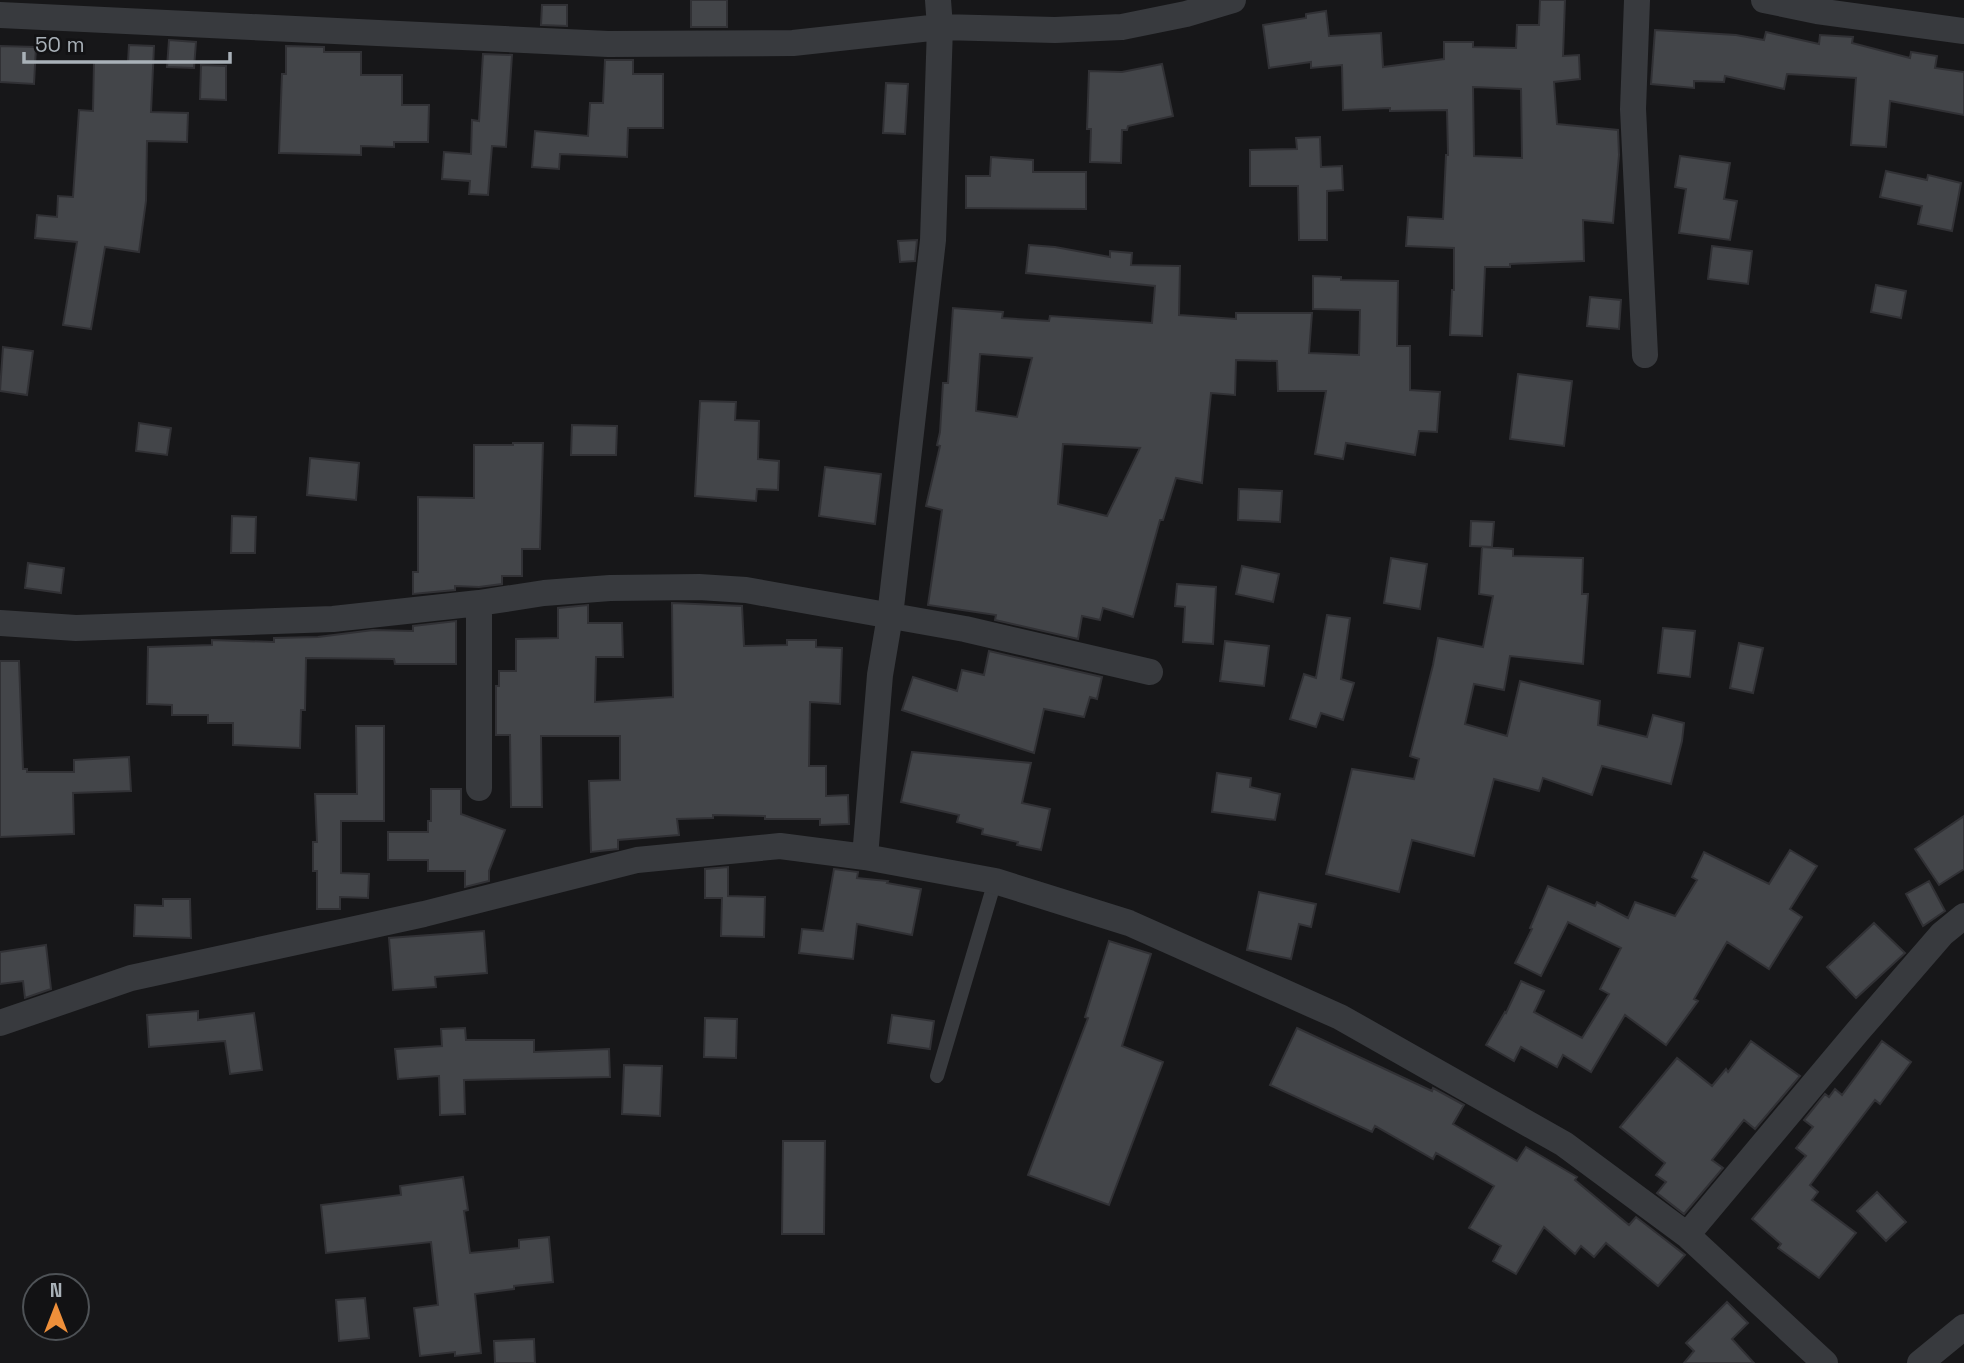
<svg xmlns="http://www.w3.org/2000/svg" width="1964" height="1363" font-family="'Space Grotesk',sans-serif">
	<rect width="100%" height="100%" fill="#171719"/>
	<path fill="#434549" stroke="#313135" stroke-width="2" fill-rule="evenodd" d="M691 0H727V27H691Z
		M1540 0H1565L1563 56 1579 55 1580 79 1554 82 1557 124 1618 130 1619 155 1613 223 1583 220 1584 261 1510 264V267H1485L1482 336 1450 335 1452 290H1454V248L1406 246 1408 217 1443 219 1446 155H1448L1447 110 1390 111V108L1343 110 1342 65 1311 68V62L1269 68 1263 25 1306 18V14L1326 11 1329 36 1381 33 1383 67 1444 59V42H1473V47L1516 48 1517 25H1539ZM1473 87 1521 89 1522 158 1474 156Z
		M542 5H567V26L541 25Z
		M1655 30 1736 35 1764 40 1766 32 1819 44 1820 35 1853 37 1852 43 1910 58 1911 52 1937 56 1935 68 1964 72V115L1890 101 1886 147 1851 145 1856 78 1787 74 1784 89 1725 76 1724 82 1694 81V88L1651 84Z
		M169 40 196 42 194 68 167 67Z
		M129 45 154 46 151 112 188 113 187 142 147 141 146 201 139 252 105 247 91 329 63 325 77 242 35 238 37 215 57 217 58 196 73 197 79 110 93 111 94 62H128Z
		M0 46 36 47 34 84 0 82Z
		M286 46 324 47V52H361V75H402V105H429L428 142H394V147L361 146V155L279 153 282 74H286Z
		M483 54 512 55 506 147 492 146 488 195 469 194 470 181 442 179 444 152 471 154 472 120 479 121Z
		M605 60H633V74H663V128H628L627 157 560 154 559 169 532 167 535 131 588 136 590 103H603Z
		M1162 64 1173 116 1128 126 1127 130H1122L1121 163 1090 162 1091 129H1087L1089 71 1122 72Z
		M201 65 226 66V100L200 99Z
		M886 83 908 84 905 134 883 133Z
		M1320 137 1321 167 1342 166 1343 190 1327 191V240H1299L1298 186H1250V150L1297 149 1296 138Z
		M1680 156 1730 163 1724 199 1737 201 1730 240 1679 233 1686 189 1675 187Z
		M991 157 1033 160V172H1086V209L966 208V176H990Z
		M1886 171 1927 180 1928 175 1961 183 1952 231 1918 224 1922 206 1880 197Z
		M917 240 915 261 900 262 898 241Z
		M1029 245 1055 247 1110 257V251L1132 253 1131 265 1180 266 1179 315 1236 319V313H1312L1309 353 1359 355 1360 310 1313 309V276L1341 277V280L1398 281 1397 346H1410V390L1440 392 1437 432 1419 431 1415 455 1346 443 1343 459 1315 454 1326 391H1278L1277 361 1236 360 1235 395 1211 393 1202 483 1176 478 1163 520H1160L1133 617 1103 608 1100 620 1082 616 1078 639 995 620 996 615 928 605 942 510 926 506 940 446 937 445 940 432 943 383H948L953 308 1003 312 1002 318 1049 321 1050 316 1152 323 1155 286 1026 273ZM980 354 1032 358 1017 417 976 411ZM1063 444 1140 448 1107 516 1058 504Z
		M1712 246 1752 251 1748 284 1708 279Z
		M1876 285 1906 291 1901 318 1871 312Z
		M1590 297 1621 300 1619 329 1587 326Z
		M3 347 33 351 27 395 0 391Z
		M1518 374 1572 381 1564 446 1510 439Z
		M700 401 736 402 735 420 759 421 758 459 779 461 778 490 757 489 756 501 695 496Z
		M139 423 171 428 167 455 136 451Z
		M572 425 617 426 616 455H571Z
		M513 443H543L540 549H522V576H502V584L479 587 455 586V590L413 594V572H418V497L474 498V445H513Z
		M310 458 359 463 356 500 307 495Z
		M825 467 881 474 875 524 819 516Z
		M1239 489 1282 491 1280 522 1238 520Z
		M232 516 256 517 255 553H231Z
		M1471 521 1494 522 1492 547 1470 546Z
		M1482 547 1513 549V556L1583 558 1582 594H1588L1583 664 1510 656 1504 690 1474 684 1465 724 1507 736 1520 681 1600 701 1598 725 1647 737 1653 715 1684 723 1682 741 1671 784 1602 766 1592 795 1543 778 1539 791 1494 779 1474 856 1412 840 1399 892 1326 874 1352 769 1414 779 1419 759 1410 756 1433 665 1438 638 1483 647 1493 596 1479 594Z
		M1391 558 1427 564 1420 609 1384 603Z
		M28 563 64 568 61 593 25 588Z
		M1242 566 1279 574 1273 602 1236 594Z
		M1177 584 1216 587 1213 644 1183 642 1185 607 1175 606Z
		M672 603 742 606 744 646 787 645V640H816V647L842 648 840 704 810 702 809 766H826V796L848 795 849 824 820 825V819H765V816L713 815V818L677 819 679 835 618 840V849L591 852 589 781 620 780V736H541L542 807H511L510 735H496V686H499V671H516V639L558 638V608L588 605V623H622L623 657H596L595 702 673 697Z
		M1327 615 1350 618 1341 679 1354 683 1343 720 1321 713 1316 727 1290 719 1304 674 1316 678Z
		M456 621V664H395L394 659 306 658 305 710H301L300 748 233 745V723H208V715H172V705L147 704 148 647 212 645V640L274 642V638L318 637 373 630 413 631V626Z
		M1663 628 1695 631 1690 677 1658 673Z
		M1225 641 1269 646 1264 686 1220 681Z
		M1739 643 1763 648 1753 693 1730 688Z
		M989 651 1102 677 1097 699 1090 697 1084 717 1044 709 1034 753 902 710 913 677 957 691 962 670 984 675Z
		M0 661H19L23 769H27V772H74V760L129 757 131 791 73 793 74 834 0 837Z
		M356 726H384V821H341V873L369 874 368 898 340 897V909H317V871H313V842H317L315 794H357Z
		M912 752 1031 763 1022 803 1050 809 1041 850 1017 845 1018 842 982 834 983 829 957 822 959 815 901 802Z
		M1217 773 1251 778 1250 787 1280 794 1275 820 1212 812Z
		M431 789H461V814L505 830 489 871V881L465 887V871H428V860H388V832H428V821H431Z
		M1964 816V869L1939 885 1915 849Z
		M1790 850 1817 866 1790 909 1802 917 1786 942 1769 969 1727 942 1694 999 1698 1001 1666 1045 1625 1015 1591 1072 1563 1055 1557 1067 1521 1047 1514 1061 1486 1045 1505 1012 1506 1013 1521 981 1544 991 1534 1012 1582 1038 1609 994 1600 989 1621 948 1568 922 1541 976 1515 963 1532 929 1530 928 1548 886 1595 906 1597 902 1628 918 1635 902 1675 916 1697 880 1692 877 1704 852 1769 884Z
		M728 867V896L765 897 764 937 721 936 722 898H705V869Z
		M834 869 858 872 857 878 888 881 887 883 921 889 912 935 857 924 853 959 799 953 802 929 823 931Z
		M1929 881 1945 911 1923 926 1906 894Z
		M1259 892 1316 904 1311 927 1299 924 1291 959 1247 950Z
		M163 899H190L191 938 134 936 135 905 163 906Z
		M1874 923 1905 953 1856 998 1827 967Z
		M484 931 487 973 435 977 436 987 393 990 389 938Z
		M1109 941 1151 954 1122 1046 1163 1062 1109 1205 1028 1175 1088 1018 1085 1017Z
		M46 945 51 989 25 998 23 981 0 984V952Z
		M198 1011V1020L254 1013 262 1070 230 1074 225 1041 149 1047 147 1015Z
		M892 1015 934 1021 930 1049 888 1043Z
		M705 1018 737 1019 736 1058 704 1057Z
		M465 1028 466 1040H534V1052L609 1049 610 1077 464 1080 465 1114 440 1115 439 1076 398 1079 395 1049 442 1046 441 1029Z
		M1297 1028 1432 1091 1433 1088 1464 1105 1453 1124 1517 1161 1526 1147 1577 1177 1575 1180 1629 1225 1636 1217 1685 1255 1658 1286 1606 1243 1594 1257 1581 1246 1575 1254 1544 1227 1516 1274 1493 1261 1501 1246 1469 1228 1494 1186 1436 1153 1433 1159 1375 1126 1372 1132 1270 1085Z
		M1751 1041 1800 1076 1755 1129 1744 1120 1712 1160 1723 1168 1684 1214 1657 1193 1666 1182 1656 1175 1665 1163 1620 1127 1677 1058 1712 1086 1726 1069 1728 1072Z
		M1882 1041 1911 1062 1880 1104 1875 1100 1810 1185 1818 1192 1812 1200 1856 1233 1819 1278 1778 1248 1781 1244 1752 1219 1806 1156 1796 1148 1813 1127 1804 1120 1825 1094 1829 1097 1835 1089 1842 1095Z
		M624 1065 662 1066 660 1116 622 1114Z
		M783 1141H825L824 1234H782Z
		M463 1177 468 1210 464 1211 470 1253 519 1248V1240L549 1237 553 1282 514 1286V1289L475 1294 481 1353 455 1356V1352L420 1356 414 1308 438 1305 431 1242 326 1253 321 1205 401 1195 400 1186Z
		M1877 1192 1906 1222 1886 1241 1857 1211Z
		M365 1298 369 1338 339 1341 336 1300Z
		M1727 1302 1748 1323 1732 1339 1754 1363H1684L1694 1351 1686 1343Z
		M534 1339 535 1363H495L494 1341Z"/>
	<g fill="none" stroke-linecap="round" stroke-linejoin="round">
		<path stroke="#383a3e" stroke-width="14" d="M937 1076 995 881"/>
		<path stroke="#383a3e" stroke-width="26" d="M1637 0 1633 109 1645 355
			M1764 0 1817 11 1964 31
			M0 15 608 44 793 43 940 27 1055 30 1122 27 1186 14 1233 0
			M479 603V788
			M0 623 76 628 333 619 479 603 544 593 610 588 699 587 746 590 965 629 1150 672
			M865 857 880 675 890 616 933 240 940 27 938 0
			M0 1023 131 978 424 914 637 860 780 846 865 857 995 881 1129 923 1340 1017 1564 1144 1687 1235 1825 1363
			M1687 1235 1858 1031 1942 934 1964 916
			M1920 1363 1964 1327"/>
	</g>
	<g transform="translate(56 1307)"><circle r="33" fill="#121214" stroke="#4e5256" stroke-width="2"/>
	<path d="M0-5L12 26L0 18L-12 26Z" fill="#ee8f3a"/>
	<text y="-10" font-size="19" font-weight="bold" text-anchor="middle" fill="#a9b1b8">N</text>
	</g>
	<path d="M24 52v10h206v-10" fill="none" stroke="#a9b1b8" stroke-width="3.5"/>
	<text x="35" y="52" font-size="21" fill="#a9b1b8" stroke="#121214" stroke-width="5" paint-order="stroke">50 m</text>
</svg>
